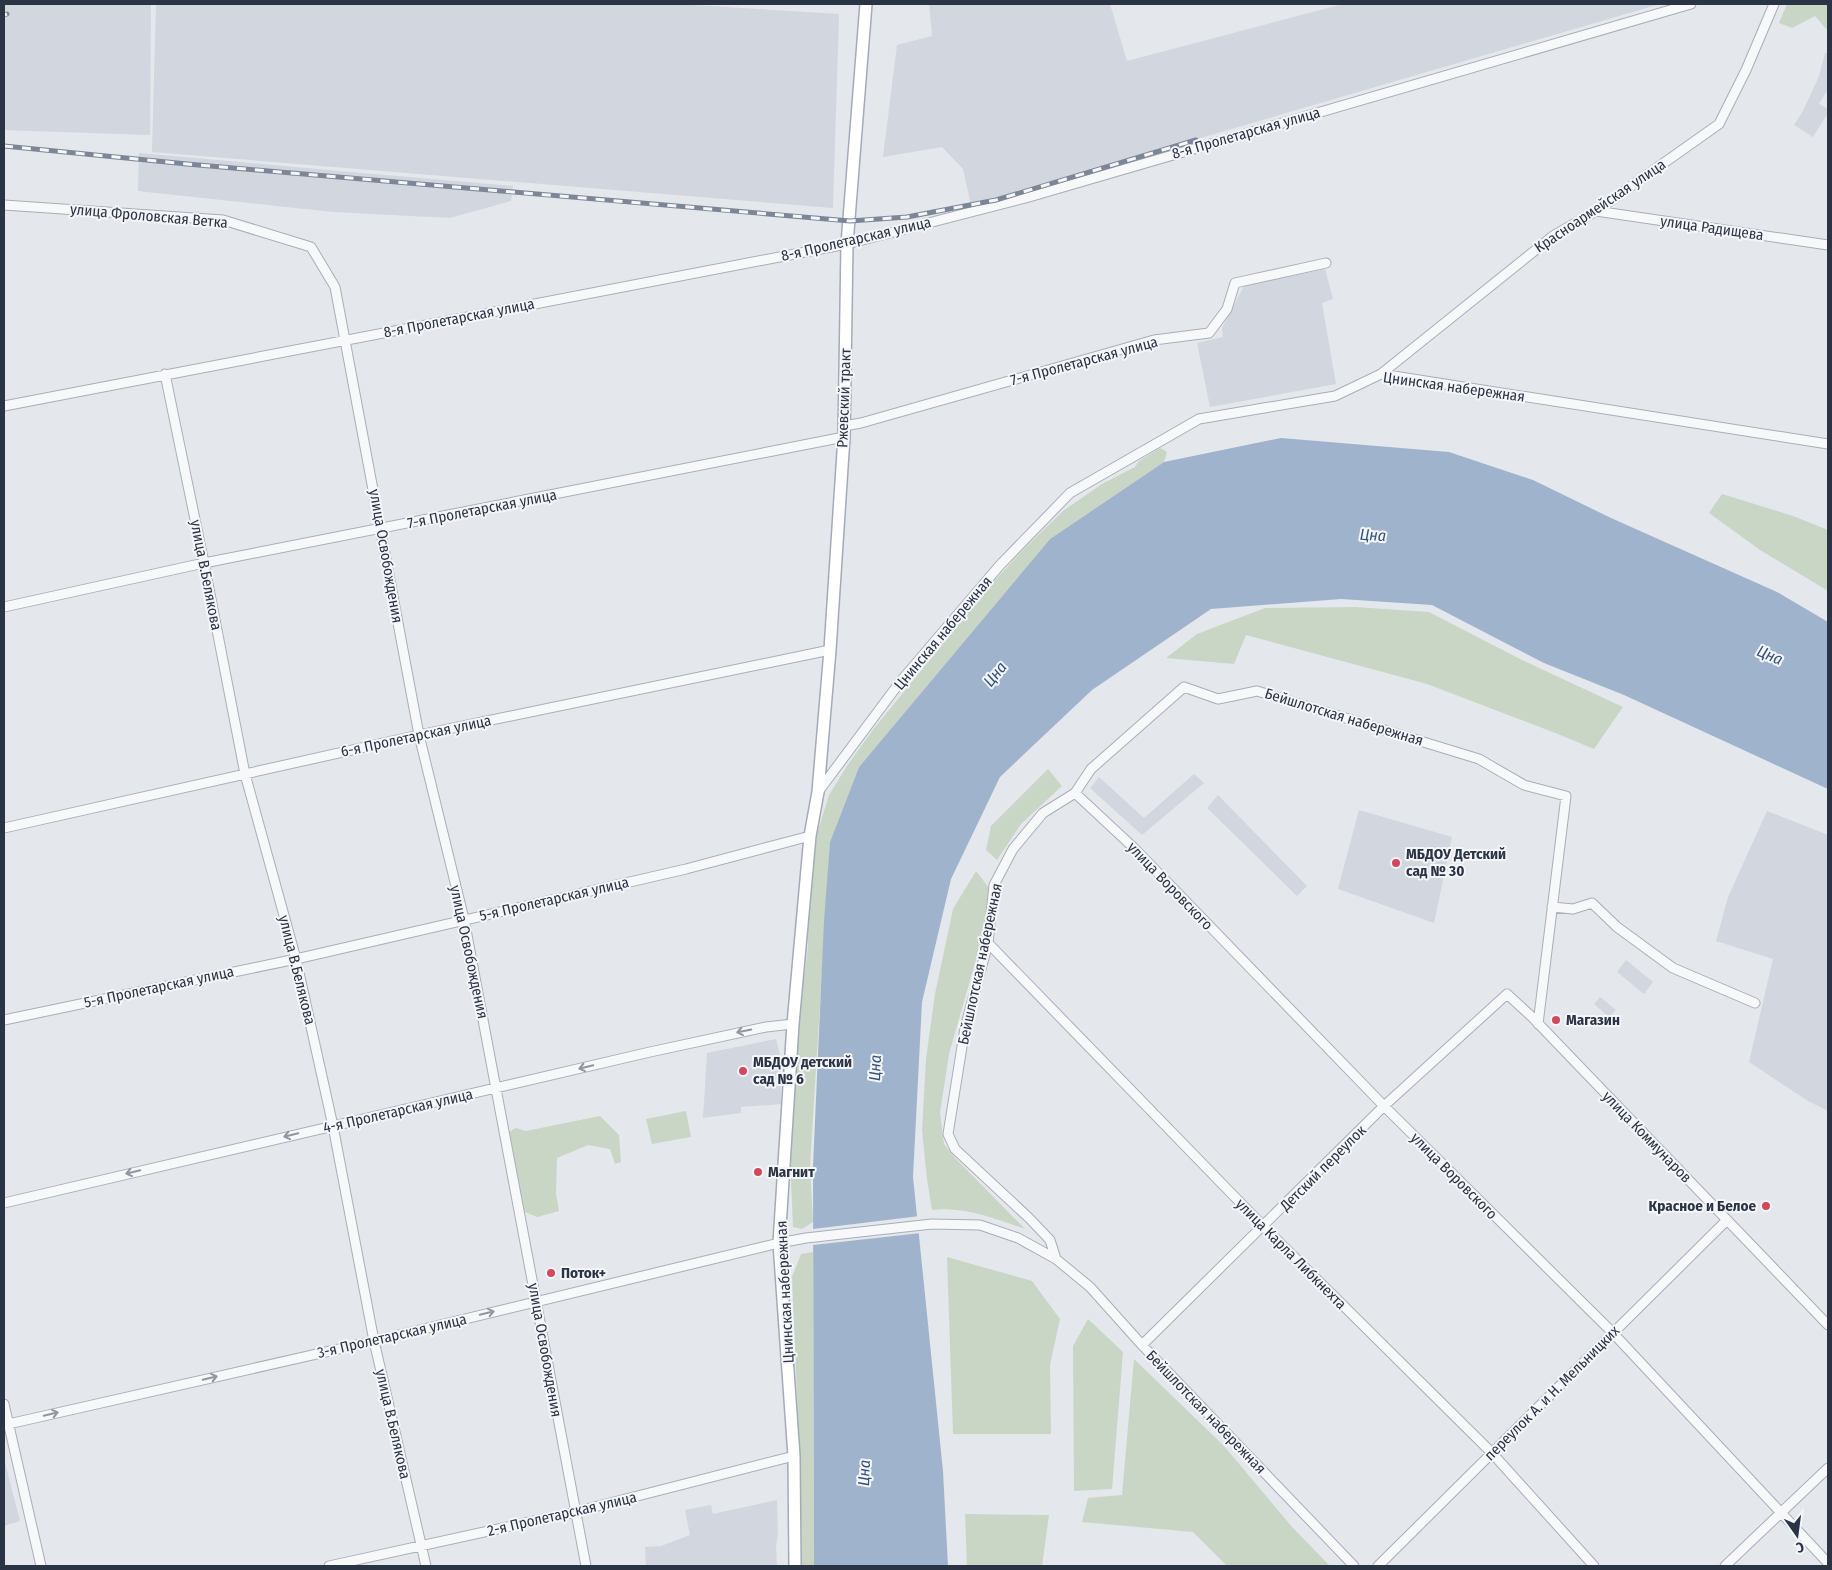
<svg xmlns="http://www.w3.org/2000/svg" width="1832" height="1570" font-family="'Fira Sans Condensed',sans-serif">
	<rect width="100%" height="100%" fill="#e4e7ec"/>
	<path fill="#d2d6de" d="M4 4H151L150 135 4 130Z
		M156 4H678L839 14 833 208 152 152Z
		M929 4H1110L1127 61 1343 4H1660L971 205 963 169 942 147 883 157 897 45 932 36Z
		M1825 53H1828V89L1819 104 1828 109V113L1813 137 1794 125 1804 109 1819 76Z
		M139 153 351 172 513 186 511 201 450 218 333 212 138 191Z
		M1325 269 1333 299 1322 303 1336 384 1210 407 1197 343 1223 337 1222 328 1244 286Z
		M1194 774 1204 783 1142 835 1090 788 1099 777 1144 818Z
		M1218 795 1307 886 1297 896 1207 808Z
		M1359 810 1452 837 1434 923 1338 889Z
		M1767 811 1828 835V1111L1808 1101 1749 1062 1773 959 1716 941 1728 897Z
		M1626 960 1653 982 1644 994 1617 972Z
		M1600 997 1616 1010 1609 1017 1594 1004Z
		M776 1039 780 1055 781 1104 741 1107V1113L703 1118 707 1053Z
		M4 1459 20 1521 4 1526Z
		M777 1500 778 1535 776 1546 777 1566H646L645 1547 661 1546 690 1535 685 1510 711 1505 713 1514Z"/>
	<path fill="#c9d6c5" d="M1787 4H1828V31L1815 16 1792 28 1779 23Z
		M1160 448 1167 452 1164 462 1050 539 859 767 830 842 810 1166 813 1222 802 1229 793 1227 790 1154 801 1003 808 946V924L817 834 829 795 847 766 872 731 994 581 1027 546 1063 511 1102 484 1135 467 1139 461Z
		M1722 494 1793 516 1828 530V591L1760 550 1709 513Z
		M1355 607 1429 612 1522 660 1623 707 1594 749 1558 734 1427 684 1246 635 1234 664 1166 658 1197 634 1265 608Z
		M1048 769 1062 786 1021 824 997 860 986 850 991 826Z
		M976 871 990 889 985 928 949 1054 940 1113 944 1144 955 1158 1025 1229C996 1219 964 1206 932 1210L927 1179 922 1130 926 1059 935 994 953 909Z
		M686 1111 691 1137 652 1144 646 1119Z
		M600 1116 619 1135 621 1162 615 1164 610 1149 588 1145 557 1158 556 1194 559 1211 537 1217 525 1212 518 1187 509 1132 516 1128 526 1131Z
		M813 1252 814 1566H802L800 1467 792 1277 801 1254Z
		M947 1257 1032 1281 1060 1319 1050 1365 1051 1434H953Z
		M1088 1319 1123 1352 1112 1489 1074 1491 1073 1346Z
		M1134 1359 1224 1446 1293 1528 1330 1566H1227L1193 1532 1082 1522 1088 1498 1122 1495Z
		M965 1514 1049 1515 1042 1566H967Z"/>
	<path fill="#9fb4cc" d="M1281 438 1449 452 1533 480 1611 518 1777 592 1828 622V789L1624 695 1544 663 1432 605 1341 599 1211 609 1092 690 1000 777 951 879 922 1002 913 1177 943 1471 948 1566H814L813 1166 824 921 830 842 859 767 1050 539 1164 462Z"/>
	<path fill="#e4e7ec" d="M920 1216 921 1233 813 1245V1229Z"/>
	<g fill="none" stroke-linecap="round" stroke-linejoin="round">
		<g stroke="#a9aeb7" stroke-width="11">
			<path id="minor" d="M4 205 223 220 311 247 335 287 419 735 464 919 586 1566
				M1596 211 1828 245
				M165 374 204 563 245 774 296 959 333 1126 374 1341 426 1566
				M1381 374 1828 444
				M4 406 847 244 1029 197 1691 4
				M844 426 861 423 1154 340 1209 333 1227 309 1235 283 1326 263
				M4 607 204 563 844 437
				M818 792 900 682 1000 565 1070 493 1199 419 1335 396 1381 374 1553 236 1596 211 1719 124 1746 70 1774 4
				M1075 793 1134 848 1384 1106 1612 1332 1828 1563
				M4 828 419 735 830 650
				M1552 907 1573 909 1592 903 1617 927 1673 968 1755 1003
				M988 943 1264 1227 1492 1453 1594 1566
				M4 1020 296 959 686 869 810 836
				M4 1203 650 1052 766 1027 793 1024
				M1056 1259 1050 1240 1029 1218 955 1149 948 1134 965 1028 988 943 994 885 1013 849 1043 813 1075 793 1091 769 1184 687 1218 699 1257 691 1479 759 1524 785 1566 796 1538 1024
				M1142 1345 1384 1106 1507 994 1531 1016 1828 1325
				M4 1404 41 1566
				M4 1425 374 1341 779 1243 806 1238 932 1224 980 1225 1018 1238 1056 1259 1090 1287 1142 1345 1354 1566
				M329 1566 575 1512 794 1456
				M1378 1566 1727 1220
				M1725 1566 1828 1468"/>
		</g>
		<g stroke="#a3abb8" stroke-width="14">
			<path id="major" d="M795 1566 794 1456 779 1243 793 1024 810 836 818 792 830 650 844 437 847 244 866 4"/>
		</g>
		<use href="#minor" stroke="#f7f8fa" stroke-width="9"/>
		<use href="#major" stroke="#fff" stroke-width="11"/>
		<g stroke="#7d8696" stroke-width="5">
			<path id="rail" d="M4 15 7 14
				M4 146 187 164 850 221 907 217 996 200 1196 140"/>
		</g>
		<use href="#rail" stroke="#f4f6f9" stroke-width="3" stroke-dasharray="9" stroke-linecap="butt"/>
	</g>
	<defs><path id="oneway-shaft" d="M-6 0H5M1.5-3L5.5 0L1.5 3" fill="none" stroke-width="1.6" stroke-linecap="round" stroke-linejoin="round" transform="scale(1.25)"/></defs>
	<g stroke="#9196a0">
		<use href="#oneway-shaft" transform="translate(744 1031) rotate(168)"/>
		<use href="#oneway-shaft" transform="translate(586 1067) rotate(167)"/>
		<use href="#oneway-shaft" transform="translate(291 1135) rotate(167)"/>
		<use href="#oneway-shaft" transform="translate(133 1172) rotate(167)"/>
		<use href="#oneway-shaft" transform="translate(487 1313) rotate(-14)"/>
		<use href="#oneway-shaft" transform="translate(210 1378) rotate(-13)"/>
		<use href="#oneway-shaft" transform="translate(51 1414) rotate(-13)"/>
	</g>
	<g fill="#d1495b" stroke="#f4f6f9" stroke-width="2">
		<circle cx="1396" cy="863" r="5"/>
		<circle cx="1556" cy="1020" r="5"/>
		<circle cx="743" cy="1071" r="5"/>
		<circle cx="758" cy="1172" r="5"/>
		<circle cx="1766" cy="1206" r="5"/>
		<circle cx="551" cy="1273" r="5"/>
	</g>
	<g text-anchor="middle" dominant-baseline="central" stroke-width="4" stroke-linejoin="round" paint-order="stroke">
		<g font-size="15" fill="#2b3445" stroke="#f4f6f9">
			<text transform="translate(1246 133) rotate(-16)">8-я Пролетарская улица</text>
			<text transform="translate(1600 206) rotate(-34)">Красноармейская улица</text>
			<text transform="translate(149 216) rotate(5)">улица Фроловская Ветка</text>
			<text transform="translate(1712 228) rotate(8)">улица Радищева</text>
			<text transform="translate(856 239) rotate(-13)">8-я Пролетарская улица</text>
			<text transform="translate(459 318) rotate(-11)">8-я Пролетарская улица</text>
			<text transform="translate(1084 361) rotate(-15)">7-я Пролетарская улица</text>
			<text transform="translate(1454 387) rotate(8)">Цнинская набережная</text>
			<text transform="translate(844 398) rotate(-88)">Ржевский тракт</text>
			<text transform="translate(482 509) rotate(-11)">7-я Пролетарская улица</text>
			<text transform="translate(386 556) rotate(80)">улица Освобождения</text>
			<text transform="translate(206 575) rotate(79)">улица В.Белякова</text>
			<text transform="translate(943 633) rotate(-50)">Цнинская набережная</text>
			<text transform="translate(1344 717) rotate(17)">Бейшлотская набережная</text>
			<text transform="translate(416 736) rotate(-12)">6-я Пролетарская улица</text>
			<text transform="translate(1170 886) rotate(46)">улица Воровского</text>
			<text transform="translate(554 899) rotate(-13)">5-я Пролетарская улица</text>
			<text transform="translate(469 952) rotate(78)">улица Освобождения</text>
			<text transform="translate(980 964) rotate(-78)">Бейшлотская набережная</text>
			<text transform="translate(297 970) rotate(76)">улица В.Белякова</text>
			<text transform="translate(159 987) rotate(-12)">5-я Пролетарская улица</text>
			<text transform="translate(398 1111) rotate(-13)">4-я Пролетарская улица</text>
			<text transform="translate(1647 1137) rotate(46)">улица Коммунаров</text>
			<text transform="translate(1323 1168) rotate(-45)">Детский переулок</text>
			<text transform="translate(1454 1176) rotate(45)">улица Воровского</text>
			<text transform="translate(1291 1254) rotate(45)">улица Карла Либкнехта</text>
			<text transform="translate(785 1292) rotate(-93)">Цнинская набережная</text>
			<text transform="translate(392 1336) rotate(-13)">3-я Пролетарская улица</text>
			<text transform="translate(545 1350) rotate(80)">улица Освобождения</text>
			<text transform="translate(1552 1393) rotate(-45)">переулок А. и Н. Мельницких</text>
			<text transform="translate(1206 1412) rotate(46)">Бейшлотская набережная</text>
			<text transform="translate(393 1424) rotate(77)">улица В.Белякова</text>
			<text transform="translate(562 1514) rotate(-13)">2-я Пролетарская улица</text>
		</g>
		<g font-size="15" font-weight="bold" fill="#2b3445" stroke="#f4f6f9" text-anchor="start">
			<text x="1406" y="854">МБДОУ Детский<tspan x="1406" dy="17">сад № 30</tspan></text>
			<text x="1566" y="1020">Магазин</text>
			<text x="753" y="1062">МБДОУ детский<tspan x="753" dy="17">сад № 6</tspan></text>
			<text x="768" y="1172">Магнит</text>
			<text x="1756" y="1206" text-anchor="end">Красное и Белое</text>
			<text x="561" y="1273">Поток+</text>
		</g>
		<g font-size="16" font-style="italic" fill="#34527a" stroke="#f4f6f9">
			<text transform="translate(1373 535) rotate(3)">Цна</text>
			<text transform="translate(1770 655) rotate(23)">Цна</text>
			<text transform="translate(995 674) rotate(-51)">Цна</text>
			<text transform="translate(875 1068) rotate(-88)">Цна</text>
			<text transform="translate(864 1473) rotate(-88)">Цна</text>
		</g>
	</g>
	<rect width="1832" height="1570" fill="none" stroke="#2b3445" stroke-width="10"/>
	<g transform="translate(1797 1535) rotate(166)" stroke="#f4f6f9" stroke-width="4" paint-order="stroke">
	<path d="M0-4L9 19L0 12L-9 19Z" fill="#2b3445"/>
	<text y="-8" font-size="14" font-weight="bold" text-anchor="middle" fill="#2b3445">С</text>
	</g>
</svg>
